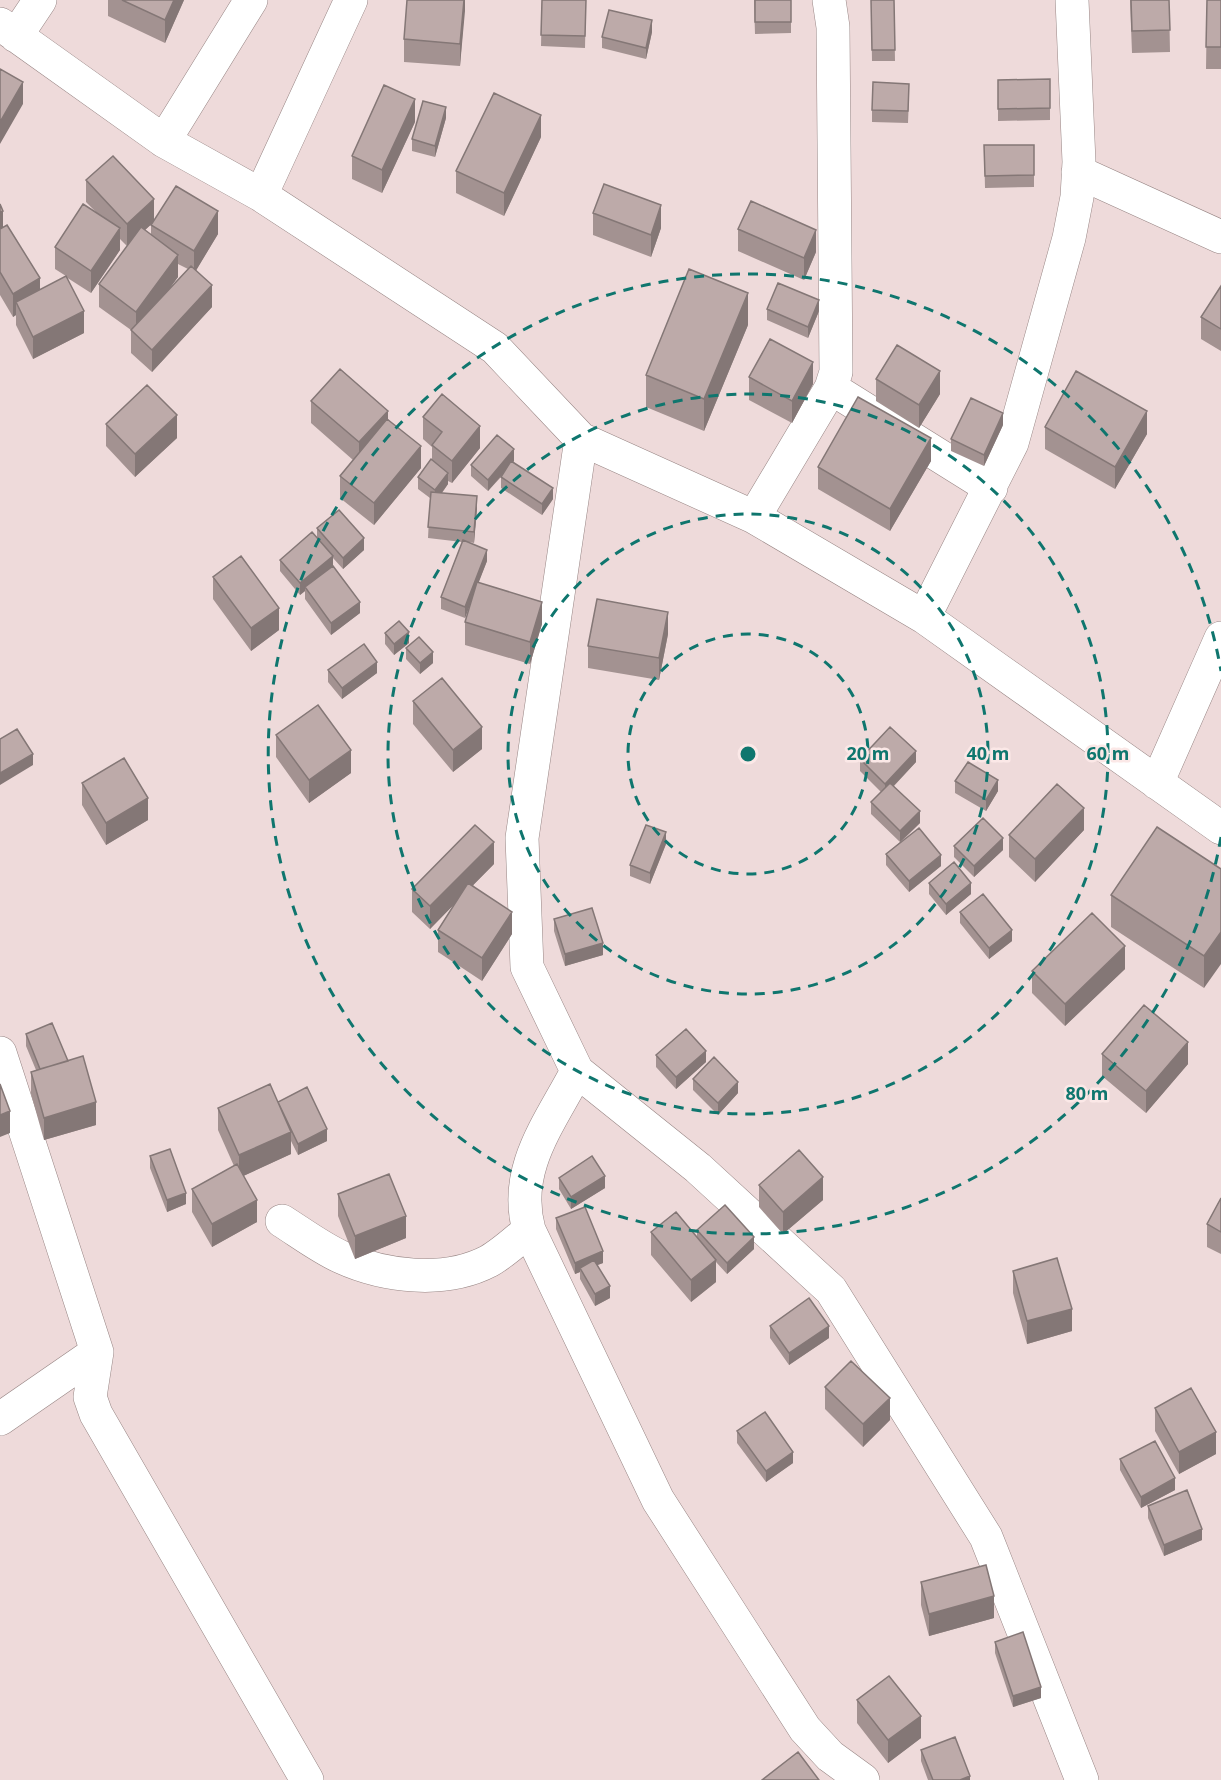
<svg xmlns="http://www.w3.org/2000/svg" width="1221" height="1780" font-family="'Noto Sans',sans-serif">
	<rect width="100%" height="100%" fill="#eedada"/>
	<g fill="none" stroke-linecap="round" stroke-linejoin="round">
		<g stroke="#978584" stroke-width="34">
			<path id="minor" d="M0 24 164 141 261 195 495 348 581 439 754 517 924 617 1221 828
				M16 36 40 0
				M164 141 251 0
				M1078 172 1221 237
				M261 195 351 0
				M831 388 991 488
				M581 439 522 838 527 967 577 1071 698 1168 831 1290 986 1537 1082 1780
				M754 517 831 388 836 372 833 27 829 0
				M924 617 1012 443 1069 238 1077 197 1079 162 1072 0
				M1157 783 1221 638
				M0 1053 97 1352 90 1397 96 1414 307 1780
				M577 1071C550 1123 512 1169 529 1230L658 1500 805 1729 830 1756 863 1780
				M282 1221C301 1233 321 1248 341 1257 385 1277 445 1284 489 1261 503 1253 517 1240 529 1230
				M0 1419 97 1352"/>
		</g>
		<use href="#minor" stroke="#fff" stroke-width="33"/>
	</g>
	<path fill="#a39291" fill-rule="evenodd" d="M108 0H184L165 43 108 16Z
		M465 0 460 66 404 62V39Z
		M542 0H586L585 48 541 46Z
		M754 0H791V33L755 34Z
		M871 0H894L895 61H872Z
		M1130 0H1169L1170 52 1132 53Z
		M1207 0H1221V69H1206Z
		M652 32 646 59 602 48V37Z
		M1050 79V120L998 121V80Z
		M909 96 908 123 872 122V110Z
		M446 118 435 157 412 151V139Z
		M415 122 382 193 352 179V156Z
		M541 137 504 216 456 193V171Z
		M984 145H1034V187L985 188Z
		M86 180 154 221 218 234 196 270 212 307 152 372 131 353V330L99 307V284L127 246 120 239V250L91 293 66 277 84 333 33 359 16 325V315L13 317 0 295V204L3 227 40 290 66 276 55 269V247L96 212 86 202ZM152 223 151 225V235L145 230ZM178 264 188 269 169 289 178 277Z
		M593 213 661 228 651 257 593 235Z
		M738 229 816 252 804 280 738 251Z
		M1221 286V351L1201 339V317Z
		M767 309 819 311 808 338 767 320Z
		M748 325 704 431 646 407V375Z
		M749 377 813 384 792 423 749 400Z
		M876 379 940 394 919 428 876 401Z
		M311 401 388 419 421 468 374 525 340 498V476L353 460 311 423Z
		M423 417 480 448 452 483 448 481V484L442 493 477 508 474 543 469 542 487 561 478 583 542 624 530 664 465 645V622L473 596 465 618 441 609V597L462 542 428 538 430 498 418 489V477L432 460V447L423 439Z
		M106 424 177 438 135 477 106 446Z
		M1003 425 984 466 951 451V439Z
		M1045 427 1147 434 1115 489 1045 449Z
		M514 461 513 462 553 499 542 515 501 488V477L488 491 471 476V465Z
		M931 461 890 531 818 489V467Z
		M317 528 364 550 343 569 333 558V566L360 613 331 635 305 599V591L300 595 280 571V560L317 537Z
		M213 577 279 630 251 651 213 599Z
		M385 633 409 643 394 655 385 644Z
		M668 634 659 680 588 668V646Z
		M406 648 433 663 420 674 406 659Z
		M328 670 377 673 342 699 328 682Z
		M413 701 482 749 453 772 413 724Z
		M276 735 351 773 309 803 276 757Z
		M860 759 916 762 894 786 920 823 901 842 941 866 909 892 886 865V854L900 842 871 814V802L881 792 860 771Z
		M955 781 998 791 986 811 955 793Z
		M82 783 148 820 106 845 82 805Z
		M1084 830 1035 882 1009 857V835Z
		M666 844 650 884 630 876V865Z
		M954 846 1003 850 974 877 954 857Z
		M494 864 473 885 512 934 482 981 438 952V930L454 904 430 929 412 912V889Z
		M1221 869 1204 988 1111 927V895Z
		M929 883 971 894 946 915 929 894Z
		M960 912 1012 941 989 959 960 923Z
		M554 919 603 955 565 966 554 931Z
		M1125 969 1065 1026 1032 993V971Z
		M26 1034 68 1061 96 1125 44 1140 31 1094V1072L36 1070 26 1046Z
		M1102 1054 1188 1064 1146 1113 1102 1076Z
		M656 1055 706 1062 676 1089 656 1067Z
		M693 1079 738 1093 718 1115 693 1090Z
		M278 1102 327 1141 298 1155 291 1141V1154L243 1176 257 1222 212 1247 192 1212V1189L234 1166 218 1130V1108Z
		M150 1156 186 1204 167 1212 150 1168Z
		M559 1178 605 1188 571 1209 559 1189Z
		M759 1185 823 1200 783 1234 759 1207Z
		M338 1194 406 1238 355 1259 338 1216Z
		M1221 1198V1254L1207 1247V1224Z
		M556 1218 603 1263 597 1265 610 1298 595 1306 580 1279V1272L575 1274 556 1229Z
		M697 1230 754 1249 727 1274 716 1262V1282L691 1302 651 1255V1232L697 1237Z
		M1013 1271 1072 1331 1027 1344 1013 1293Z
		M770 1326 829 1338 789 1365 770 1338Z
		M825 1387 890 1420 863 1447 825 1409Z
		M1155 1408 1216 1454 1179 1474 1155 1431Z
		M737 1431 793 1463 766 1482 737 1443Z
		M1120 1459 1175 1490 1141 1508 1120 1470Z
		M1148 1506 1202 1540 1164 1556 1148 1518Z
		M921 1582 994 1618 929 1636 921 1605Z
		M995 1642 1041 1698 1013 1707 995 1653Z
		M857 1700 921 1738 888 1763 857 1723Z
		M921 1750 970 1780H928L921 1761Z"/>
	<path fill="#847776" d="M174 0H184L165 43V20Z
		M464 0H465V11L460 66V44Z
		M652 20V32L646 59V48Z
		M23 82V104L0 144V122Z
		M415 99V122L382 193V170Z
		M446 107V118L435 157V146Z
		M541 115V137L504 216V193Z
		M154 199V222L127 246V224Z
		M661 205V228L651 257V235Z
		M3 211V233L0 235V212Z
		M218 211V234L194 274V251Z
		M120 228V250L91 293V271Z
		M816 230V252L804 280V258Z
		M178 255V277L136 334V312Z
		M40 278V301L16 302V315L13 317V294Z
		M212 285V307L152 372V350Z
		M748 293V325L704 431V399Z
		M819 300V311L808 338V327Z
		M84 311V333L33 359V337Z
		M813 362V384L792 423V401Z
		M940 371V394L919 428V405Z
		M388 411V433L359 465V442Z
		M1147 411V434L1115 489V467Z
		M1003 413V425L984 466V455Z
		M177 415V438L135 477V454Z
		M480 426V448L452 483V461Z
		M931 438V461L890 531V509Z
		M421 446V468L374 525V503Z
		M514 449V461L488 491V480Z
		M448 473V484L435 502V490Z
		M553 488V499L542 515V504Z
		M477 496V508L474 543V532Z
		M364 538V550L343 569V558Z
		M487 550V561L465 618V607Z
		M333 556V567L305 587V591L300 595V583Z
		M360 602V613L331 635V623Z
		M542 602V624L530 664V642Z
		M279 608V630L251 651V628Z
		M668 612V634L659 680V658Z
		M409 632V643L394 655V644Z
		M433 652V663L420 674V663Z
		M377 662V673L342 699V688Z
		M482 727V749L453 772V750Z
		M351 750V773L309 803V780Z
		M916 751V762L885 795V784Z
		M33 754V765L0 785V773Z
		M998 780V791L986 811V800Z
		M148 798V820L106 845V823Z
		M1084 808V830L1035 882V859Z
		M920 811V823L900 842V831Z
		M666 832V844L650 884V873Z
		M1003 838V850L974 877V866Z
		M494 842V864L430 929V906Z
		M941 855V866L909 892V881Z
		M971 883V894L946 915V904Z
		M512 912V934L482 981V958Z
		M1012 930V941L989 959V948Z
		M1221 932V964L1204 988V956Z
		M603 943V955L565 966V954Z
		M1125 946V969L1065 1026V1004Z
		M1188 1042V1064L1146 1113V1091Z
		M706 1051V1062L676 1089V1077Z
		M738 1082V1093L718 1115V1103Z
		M96 1102V1125L44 1140V1118Z
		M10 1111V1133L0 1137V1115Z
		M327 1129V1141L298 1155V1144Z
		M291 1132V1154L239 1178V1155Z
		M605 1176V1188L571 1209V1197Z
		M823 1177V1200L783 1234V1212Z
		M186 1193V1204L167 1212V1200Z
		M257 1200V1222L212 1247V1224Z
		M406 1216V1238L355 1259V1236Z
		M754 1237V1249L727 1274V1263Z
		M603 1251V1263L582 1271 580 1268V1272L575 1274V1263Z
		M716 1260V1282L691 1302V1280Z
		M610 1286V1298L595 1306V1294Z
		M1072 1309V1331L1027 1344V1321Z
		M829 1326V1338L789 1365V1353Z
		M890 1398V1420L863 1447V1424Z
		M1216 1432V1454L1179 1474V1452Z
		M793 1452V1463L766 1482V1471Z
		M1175 1478V1490L1141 1508V1497Z
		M1202 1529V1540L1164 1556V1545Z
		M994 1596V1618L929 1636V1614Z
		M1041 1687V1698L1013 1707V1696Z
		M921 1716V1738L888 1763V1740Z
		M970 1776V1780H960Z"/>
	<path fill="#bdaaa9" stroke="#847776" stroke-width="1.5" d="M122 0H174L165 20Z
		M407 0H464L460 44 404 39Z
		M542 0H586L585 36 541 35Z
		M755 0H791V22H755Z
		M871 0H894L895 50H872Z
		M1131 0H1169L1170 30 1132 31Z
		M1207 0H1221V47H1206Z
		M609 10 652 20 646 48 602 37Z
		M0 69 23 82 0 122Z
		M1050 79V108L998 109V80Z
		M873 82 909 84 908 111 872 110Z
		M384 85 415 99 382 170 352 156Z
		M494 93 541 115 504 193 456 171Z
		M423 101 446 107 435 146 412 139Z
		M984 145H1034V175L985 176Z
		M113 156 154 199 127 224 86 180Z
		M604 184 661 205 651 235 593 213Z
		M176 186 218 211 194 251 151 225Z
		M751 201 816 230 804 258 738 229Z
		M0 204 3 211 0 212Z
		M83 204 120 228 91 271 55 247Z
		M7 225 40 278 13 294 0 272V229Z
		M141 227 178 255 136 312 99 284Z
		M191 266 212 285 152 350 131 330Z
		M689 269 748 293 704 399 646 375Z
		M66 276 84 311 33 337 16 302Z
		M778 283 819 300 808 327 767 309Z
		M1221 286V329L1201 317Z
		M770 339 813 362 792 401 749 377Z
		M897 345 940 371 919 405 876 379Z
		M340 369 388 411 359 442 311 401Z
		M1076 371 1147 411 1115 467 1045 427Z
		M147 385 177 415 135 454 106 424Z
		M442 394 480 426 452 461 432 445 442 432 423 417Z
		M858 397 931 438 890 509 818 467Z
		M971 398 1003 413 984 455 951 439Z
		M387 419 421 446 374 503 340 476Z
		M497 435 514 449 488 480 471 465Z
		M431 459 448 473 435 490 418 477Z
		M511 461 553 488 542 504 501 477Z
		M431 492 477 496 474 532 428 527Z
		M339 510 364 538 343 558 317 528Z
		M312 532 333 556 300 583 280 560Z
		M463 540 487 550 465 607 441 597Z
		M241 556 279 608 251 628 213 577Z
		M333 566 360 602 331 623 305 587Z
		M477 582 542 602 530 642 465 622Z
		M597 599 668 612 659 658 588 646Z
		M399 621 409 632 394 644 385 633Z
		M419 637 433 652 420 663 406 648Z
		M364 644 377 662 342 688 328 670Z
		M442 678 482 727 453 750 413 701Z
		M318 705 351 750 309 780 276 735Z
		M890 727 916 751 885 784 860 759Z
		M17 729 33 754 0 773V739Z
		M124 758 148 798 106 823 82 783Z
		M968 762 998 780 986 800 955 781Z
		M890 783 920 811 900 831 871 802Z
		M1057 784 1084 808 1035 859 1009 835Z
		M983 818 1003 838 974 866 954 846Z
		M475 825 494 842 430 906 412 889Z
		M646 825 666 832 650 873 630 865Z
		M1157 827 1221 869V932L1204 956 1111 895Z
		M919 828 941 855 909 881 886 854Z
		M954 862 971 883 946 904 929 883Z
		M468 883 512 912 482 958 438 930Z
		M983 894 1012 930 989 948 960 912Z
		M592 908 603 943 565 954 554 919Z
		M1092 913 1125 946 1065 1004 1032 971Z
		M1144 1005 1188 1042 1146 1091 1102 1054Z
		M52 1023 68 1061 40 1069 26 1034Z
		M686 1029 706 1051 676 1077 656 1055Z
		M83 1056 96 1102 44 1118 31 1072Z
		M714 1057 738 1082 718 1103 693 1079Z
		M0 1084 10 1111 0 1115Z
		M270 1084 291 1132 239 1155 218 1108Z
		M307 1087 327 1129 298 1144 278 1102Z
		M170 1149 186 1193 167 1200 150 1156Z
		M799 1150 823 1177 783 1212 759 1185Z
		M592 1156 605 1176 571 1197 559 1178Z
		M237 1164 257 1200 212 1224 192 1189Z
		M389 1174 406 1216 355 1236 338 1194Z
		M1221 1198V1232L1207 1224Z
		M725 1205 754 1237 727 1263 697 1230Z
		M585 1207 603 1251 575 1263 556 1218Z
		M676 1212 716 1260 691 1280 651 1232Z
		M1057 1258 1072 1309 1027 1321 1013 1271Z
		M594 1260 610 1286 595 1294 580 1268Z
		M809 1298 829 1326 789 1353 770 1326Z
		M851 1361 890 1398 863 1424 825 1387Z
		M1191 1388 1216 1432 1179 1452 1155 1408Z
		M765 1412 793 1452 766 1471 737 1431Z
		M1155 1441 1175 1478 1141 1497 1120 1459Z
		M1187 1490 1202 1529 1164 1545 1148 1506Z
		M986 1565 994 1596 929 1614 921 1582Z
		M1023 1632 1041 1687 1013 1696 995 1642Z
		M889 1676 921 1716 888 1740 857 1700Z
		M955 1737 970 1776 960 1780H933L921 1750Z
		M798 1752 819 1780H762Z"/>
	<g fill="none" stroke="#0f766e" stroke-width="3" stroke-dasharray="10 8">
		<circle cx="748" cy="754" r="120"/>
		<circle cx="748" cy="754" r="240"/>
		<circle cx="748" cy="754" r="360"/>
		<path d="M1221 837A480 480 0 1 1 1221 671"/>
	</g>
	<circle cx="748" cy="754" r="9" fill="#0f766e" stroke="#fbe8e7" stroke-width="3"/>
	<g font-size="18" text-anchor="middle" font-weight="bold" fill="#0f766e" stroke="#fbe8e7" stroke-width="5" stroke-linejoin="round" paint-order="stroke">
		<text x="868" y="760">20 m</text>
		<text x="988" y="760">40 m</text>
		<text x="1108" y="760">60 m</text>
		<text x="1087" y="1100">80 m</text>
	</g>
</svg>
